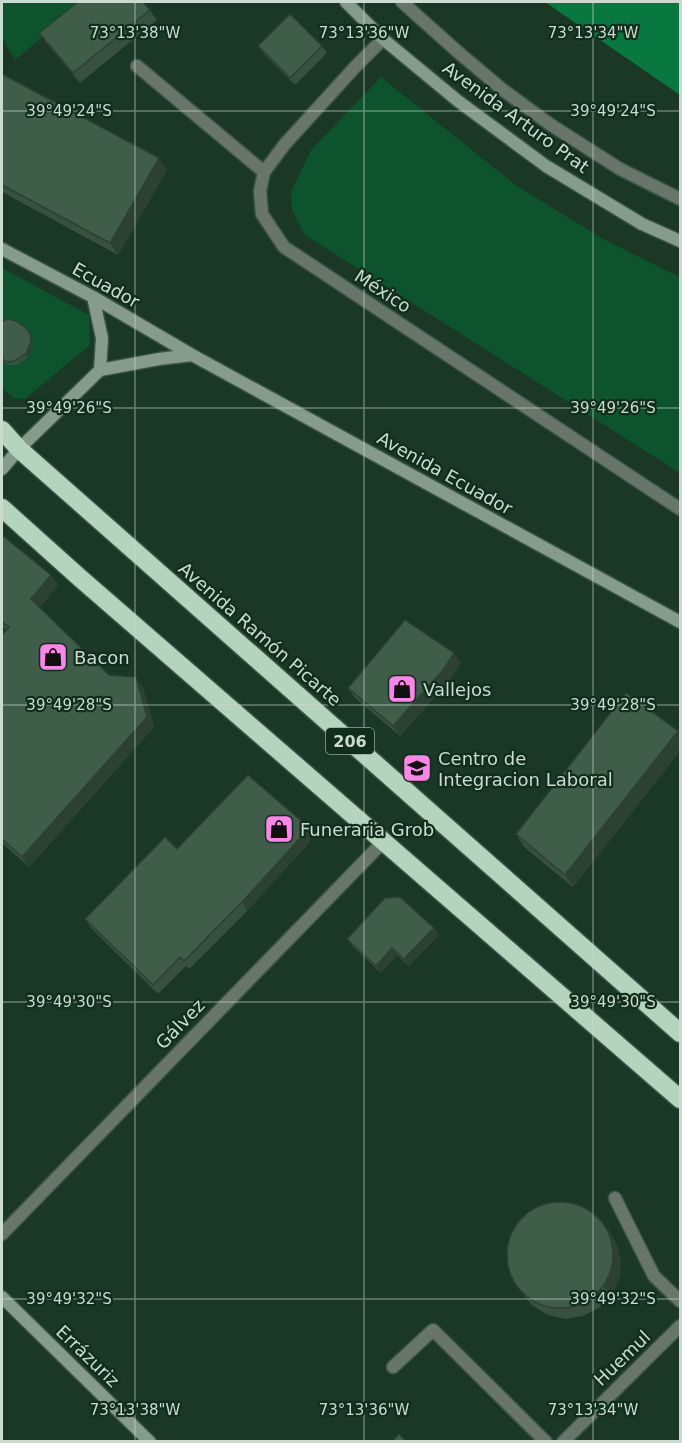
<svg xmlns="http://www.w3.org/2000/svg" width="682" height="1443" font-family="'DejaVu Sans',sans-serif">
	<rect width="100%" height="100%" fill="#1b3725"/>
	<path fill="#0d532d" d="M2 2H85L15 60 2 38Z
		M381 77 517 186 605 240 680 277V473L305 235 292 210 291 192 311 150Z
		M2 268 89 315 90 345 25 399 13 398 2 387Z"/>
	<path fill="#097740" d="M545 2H680V95Z"/>
	<g fill="none" stroke-linecap="round" stroke-linejoin="round">
		<g stroke="#3b5544" stroke-width="15">
			<path id="lane" d="M137 66 264 172
				M615 1198 654 1276 680 1301
				M393 1367 433 1330 546 1442"/>
		</g>
		<g stroke="#3b5544" stroke-width="15">
			<path id="street" d="M402 2 458 52 503 90 551 125 620 169 680 199
				M383 39 356 66 285 144 264 172 260 191 262 214 284 247 680 509
				M2 1234 384 841
				M563 1442 680 1326"/>
		</g>
		<g stroke="#3b5544" stroke-width="15">
			<path id="secondary" d="M346 2 383 39 458 101 546 166 642 224 680 241
				M2 249 93 297 192 355 680 622
				M93 297 102 338 100 370
				M2 469 19 449 100 370 159 359 192 355
				M2 1297 150 1442"/>
		</g>
		<g stroke="#3b5544" stroke-width="21">
			<path id="highway" d="M2 430 19 449 680 1033
				M2 508 80 578 680 1099"/>
		</g>
		<use href="#lane" stroke="#68756b" stroke-width="12"/>
		<use href="#street" stroke="#68756b" stroke-width="12"/>
		<use href="#secondary" stroke="#879b8c" stroke-width="12"/>
		<use href="#highway" stroke="#b4d4bd" stroke-width="18"/>
	</g>
	<path fill="#37503f" d="M150 10 157 20 80 83 46 43 39 33Z
		M258 46H322L327 53 295 85 263 53Z
		M2 74 167 170 118 255 2 192Z
		M2 321 27 329 32 338 33 345 28 358 17 365H9L2 362Z
		M2 535 51 575 58 585 39 608 109 675 143 687 154 727 29 867 2 843V635L6 630 2 626Z
		M461 663 450 680 400 736 355 698 348 688Z
		M678 731 681 734V750L573 887 524 847 516 834Z
		M306 825 311 833 309 843 247 911 189 969 186 966 158 994 91 928 85 919Z
		M434 928 439 935 409 966 397 955 381 973 352 946 347 939Z
		M608 1229 617 1245 621 1262 619 1279 611 1296 599 1308 583 1316 565 1319 548 1315 533 1306 521 1292 514 1282Z"/>
	<path fill="#2d4133" d="M159 158 167 170 118 255 110 243Z
		M27 329 32 338 33 345 28 358 26 354Z
		M51 575 58 585 38 609 31 599Z
		M454 653 461 663 450 680 400 736 393 726Z
		M136 677 143 687 154 727 29 867 22 857Z
		M678 731 681 734V750L573 887 565 875Z
		M306 825 311 833 309 843 247 911 242 902Z
		M434 928 439 935 409 966 404 959Z
		M392 948 397 955 381 973 376 966Z
		M601 1219 617 1245 621 1262 619 1279 611 1296 604 1286Z"/>
	<path fill="#405d49" stroke="#2d4133" stroke-width="1.5" d="M78 2H143L150 10 73 73 39 33Z
		M290 14 322 46 290 78 258 46Z
		M2 74 159 158 110 243 2 185Z
		M9 319 16 321 27 329 30 334 31 341 26 354 14 361 7 362 2 359V321Z
		M2 535 51 575 31 599 109 675 136 677 147 717 22 857 2 839V635L9 627 2 622Z
		M405 620 454 653 443 670 393 726 348 688Z
		M626 693 678 731 565 875 516 834Z
		M248 775 306 825 303 835 242 902 184 961 180 957 153 985 85 919 165 837 177 849Z
		M400 897 434 928 404 959 392 948 376 966 347 939 385 898Z
		M507 1255a53 53 0 1 1 106 0a53 53 0 1 1-106 0Z
		M399 1434 407 1442H392Z"/>
	<path fill="none" stroke="#cbdbcf" stroke-width="1.5" stroke-opacity="0.45" d="M135 2V1442M364 2V1442M593 2V1442M2 111H680M2 408H680M2 705H680M2 1002H680M2 1299H680"/>
	<defs>
		<g id="shop-square" transform="scale(1.5)"><rect x="-9" y="-9" width="18" height="18" rx="4" fill="#fa87e7" stroke="#112d1b"/><path d="M-5-2.5h2.3a2.7 3.5 0 0 1 5.4 0H5L5.5 6h-11ZM-1.5-2.5h3a1.5 2.3 0 0 0-3 0Z" fill="#111"/></g>
		<g id="school-square" transform="scale(1.5)"><rect x="-9" y="-9" width="18" height="18" rx="4" fill="#fa87e7" stroke="#112d1b"/><path d="M0-5L7-2L0 1L-7-2ZM-4 1L0 2.5L4 1V4Q0 6-4 4Z" fill="#111"/></g>
	</defs>
	<g fill-rule="evenodd">
		<use href="#shop-square" x="53" y="657"/>
		<use href="#shop-square" x="402" y="689"/>
		<use href="#school-square" x="417" y="768"/>
		<use href="#shop-square" x="279" y="829"/>
	</g>
	<g text-anchor="middle" dominant-baseline="central" stroke-width="4.5" stroke-linejoin="round" paint-order="stroke">
		<rect fill="#112d1b" stroke="#93a799" stroke-width="1.5" x="326" y="728" width="48" height="26" rx="4.5"/>
		<g font-size="16" font-weight="bold" fill="#cbdbcf">
			<text x="350" y="741">206</text>
		</g>
		<g font-size="18" fill="#cbdbcf" stroke="#112d1b">
			<text transform="translate(516 117) rotate(36)">Avenida Arturo Prat</text>
			<text transform="translate(106 285) rotate(29)">Ecuador</text>
			<text transform="translate(383 291) rotate(33)">México</text>
			<text transform="translate(445 473) rotate(29)">Avenida Ecuador</text>
			<text transform="translate(260 634) rotate(41)">Avenida Ramón Picarte</text>
			<text transform="translate(180 1024) rotate(-46)">Gálvez</text>
			<text transform="translate(88 1356) rotate(44)">Errázuriz</text>
			<text transform="translate(622 1358) rotate(-44)">Huemul</text>
		</g>
		<g font-size="18" fill="#cbdbcf" stroke="#112d1b" text-anchor="start">
			<text x="74" y="657">Bacon</text>
			<text x="423" y="689">Vallejos</text>
			<text x="438" y="758">Centro de<tspan x="438" dy="21">Integracion Laboral</tspan></text>
			<text x="300" y="829">Funeraria Grob</text>
		</g>
	</g>
	<g font-size="15" text-anchor="middle" fill="#cbdbcf" stroke="#112d1b" stroke-width="4.5" stroke-linejoin="round" paint-order="stroke">
		<text x="135" y="38">73°13'38"W</text>
		<text x="364" y="38">73°13'36"W</text>
		<text x="593" y="38">73°13'34"W</text>
		<text x="69" y="116">39°49'24"S</text>
		<text x="613" y="116">39°49'24"S</text>
		<text x="69" y="413">39°49'26"S</text>
		<text x="613" y="413">39°49'26"S</text>
		<text x="69" y="710">39°49'28"S</text>
		<text x="613" y="710">39°49'28"S</text>
		<text x="69" y="1007">39°49'30"S</text>
		<text x="613" y="1007">39°49'30"S</text>
		<text x="69" y="1304">39°49'32"S</text>
		<text x="613" y="1304">39°49'32"S</text>
		<text x="135" y="1415">73°13'38"W</text>
		<text x="364" y="1415">73°13'36"W</text>
		<text x="593" y="1415">73°13'34"W</text>
	</g>
	<rect width="682" height="1443" fill="none" stroke="#cbdbcf" stroke-width="6"/>
</svg>
